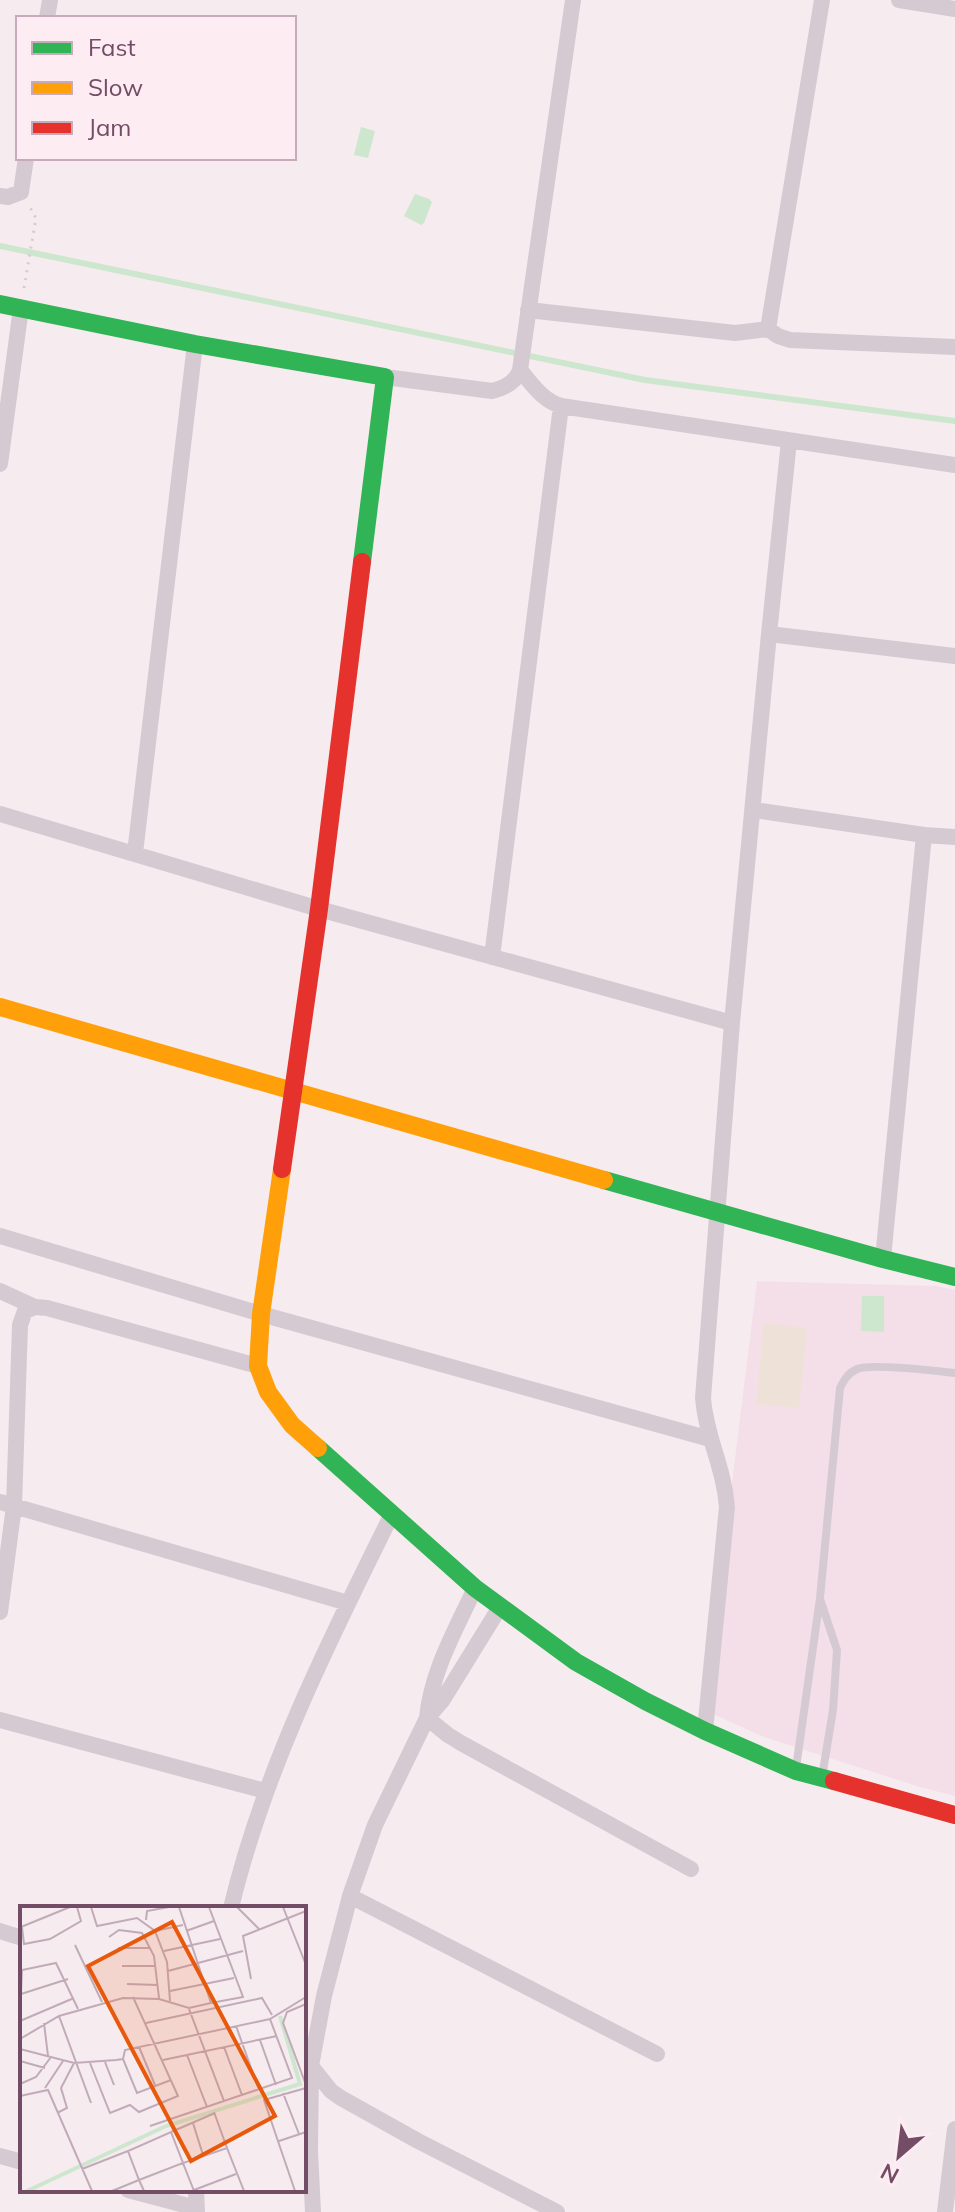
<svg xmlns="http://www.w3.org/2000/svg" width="955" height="2212" font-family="Mulish,sans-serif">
	<rect width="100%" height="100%" fill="#f6ebef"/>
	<path fill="#f4dfe8" d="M757 1281 936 1286 955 1290V1796L920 1787 764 1737 704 1710Z"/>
	<path fill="#eee1d8" d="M764 1323 807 1328 799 1408 756 1404Z"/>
	<path fill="#cde6ce" d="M361 127 375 131 368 158 354 155Z
		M415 194 429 199 432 202 424 223 421 225 404 216Z
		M862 1296H884V1332L861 1331Z"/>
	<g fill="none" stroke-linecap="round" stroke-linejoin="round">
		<path stroke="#cde6ce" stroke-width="6" d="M0 246 645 380 955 421"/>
		<path stroke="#d7cbd2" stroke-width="3" stroke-dasharray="2 6" stroke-linecap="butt" d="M24 288 36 218 29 206"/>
		<path stroke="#d6cad2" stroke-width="8" d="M820 1599 837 1650 833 1710 822 1777
			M796 1768 820 1598 840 1388C844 1380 848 1373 857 1369 872 1363 936 1371 955 1373"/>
		<path stroke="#d6cad2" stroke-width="16" d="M899 0 955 9
			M47 18 50 0
			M0 196 8 197 21 192 26 158
			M528 310 735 333 768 329 778 336 790 340 955 347
			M768 329 822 0
			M520 370 573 0
			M385 377 492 391C504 388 516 382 520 370 532 384 542 400 561 406L955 465
			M0 464 21 308
			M769 634 789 441
			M754 810 924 835 955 837
			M0 814 319 909 732 1023
			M135 853 195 344
			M492 957 561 406
			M0 1236 261 1314 710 1439
			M883 1259 924 835
			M0 1291 35 1307
			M0 1502 348 1603
			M0 1612 14 1506 20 1325 25 1311 35 1307 47 1308 258 1366
			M427 1718 448 1735 461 1743 691 1869
			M427 1718 442 1701 500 1607
			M0 1720 265 1791
			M705 1731 727 1507C724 1467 706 1437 703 1398L732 1023 769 634 955 656
			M350 1896 657 2054
			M231 1908C264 1770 329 1641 392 1514
			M0 1931 22 1938
			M311 2066 331 2091 341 2098 418 2141 557 2212
			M0 2156 22 2162
			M128 2190 196 2208
			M196 2190 197 2212
			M313 2212 310 2151 311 2066 324 1996 350 1896 375 1825 427 1718C431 1672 456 1629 475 1588
			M945 2212 955 2129"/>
		<path stroke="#30b455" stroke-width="18" d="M0 304 195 344 385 377 362 562
			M604 1180 883 1259 955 1277
			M318 1448 475 1588 576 1662 645 1701 705 1731 796 1771 834 1781"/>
		<path stroke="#ff9f0a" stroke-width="18" d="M0 1007 604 1180
			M282 1169 261 1314 258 1366 268 1392 292 1425 318 1448"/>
		<path stroke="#e5322d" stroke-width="18" d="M282 1169 319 909 362 562
			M834 1781 955 1815"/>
	</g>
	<g transform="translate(20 1906)">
		<rect width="286" height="286" fill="#f6ebef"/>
		<path fill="none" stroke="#cde6ce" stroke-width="4" d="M7 285 146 220 280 178 260 110"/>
		<path fill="none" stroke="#c2abb8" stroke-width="2" d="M71 1 77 20 117 12 135 25 147 56 150 95M189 1 223 91 191 97M217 1 239 23M263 1 286 59M126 14 127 5 149 1M1 21 50 1M2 21 4 38 30 33 61 15 57 1M135 25 163 19M166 25 194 15M89 31 99 24 122 27 134 50 139 92M55 39 82 96M98 42H129M144 45 200 33M102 60H136M148 65 223 45M231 73 223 30 286 5M107 78 138 79M150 85 214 72M1 88 2 64 36 57 58 103M1 88 48 73M286 98 267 106 263 117 286 179M169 103 204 195 272 172 250 113M39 110 71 197M0 115 54 92M24 117 28 150M126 117 242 92 252 109M216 120 239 184M0 133 39 110 103 92 139 93 169 102 191 97 159 1M240 134 256 179M119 141 135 179M204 141 222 189M0 143 54 157 96 154 103 153 105 144 250 113 286 91M167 149 187 201M103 153 117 187 151 174M143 154 257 130M0 155 25 162M85 156 94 179M70 157 90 207 110 199 119 206 158 190 113 91M0 178 16 171 31 151M25 182 43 155M263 187 279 228M0 190 28 184 72 285M194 206 207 242M37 207 47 202 41 182 54 157M173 217 183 249M130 220 204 195M151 226 195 207M259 235 286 226M62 263 108 245M174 284 216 268M92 285 119 274 163 257 151 226 108 245 119 274 124 285M174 285 163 257 207 242 224 285M275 285 244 194 286 182"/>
		<path fill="#e8590c" fill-opacity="0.15" stroke="#e8590c" stroke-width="4" d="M152 16 255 210 171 255 68 60Z"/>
		<rect width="286" height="286" fill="none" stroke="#734c65" stroke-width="4"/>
	</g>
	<rect x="16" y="16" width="280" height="144" fill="#feecf3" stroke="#c6acba" stroke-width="2"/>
	<rect x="32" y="42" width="40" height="12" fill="#30b455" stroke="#c6acba" stroke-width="2"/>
	<text x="88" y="56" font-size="24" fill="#734c65">Fast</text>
	<rect x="32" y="82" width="40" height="12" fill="#ff9f0a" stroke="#c6acba" stroke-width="2"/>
	<text x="88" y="96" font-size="24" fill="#734c65">Slow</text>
	<rect x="32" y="122" width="40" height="12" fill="#e5322d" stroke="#c6acba" stroke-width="2"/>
	<text x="88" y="136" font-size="24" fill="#734c65">Jam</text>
	<g transform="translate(899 2156) rotate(208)" stroke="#feecf3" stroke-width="6" paint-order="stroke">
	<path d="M0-6L14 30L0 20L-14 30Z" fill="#734c65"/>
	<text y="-12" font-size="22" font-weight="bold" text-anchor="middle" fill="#734c65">N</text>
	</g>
</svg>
